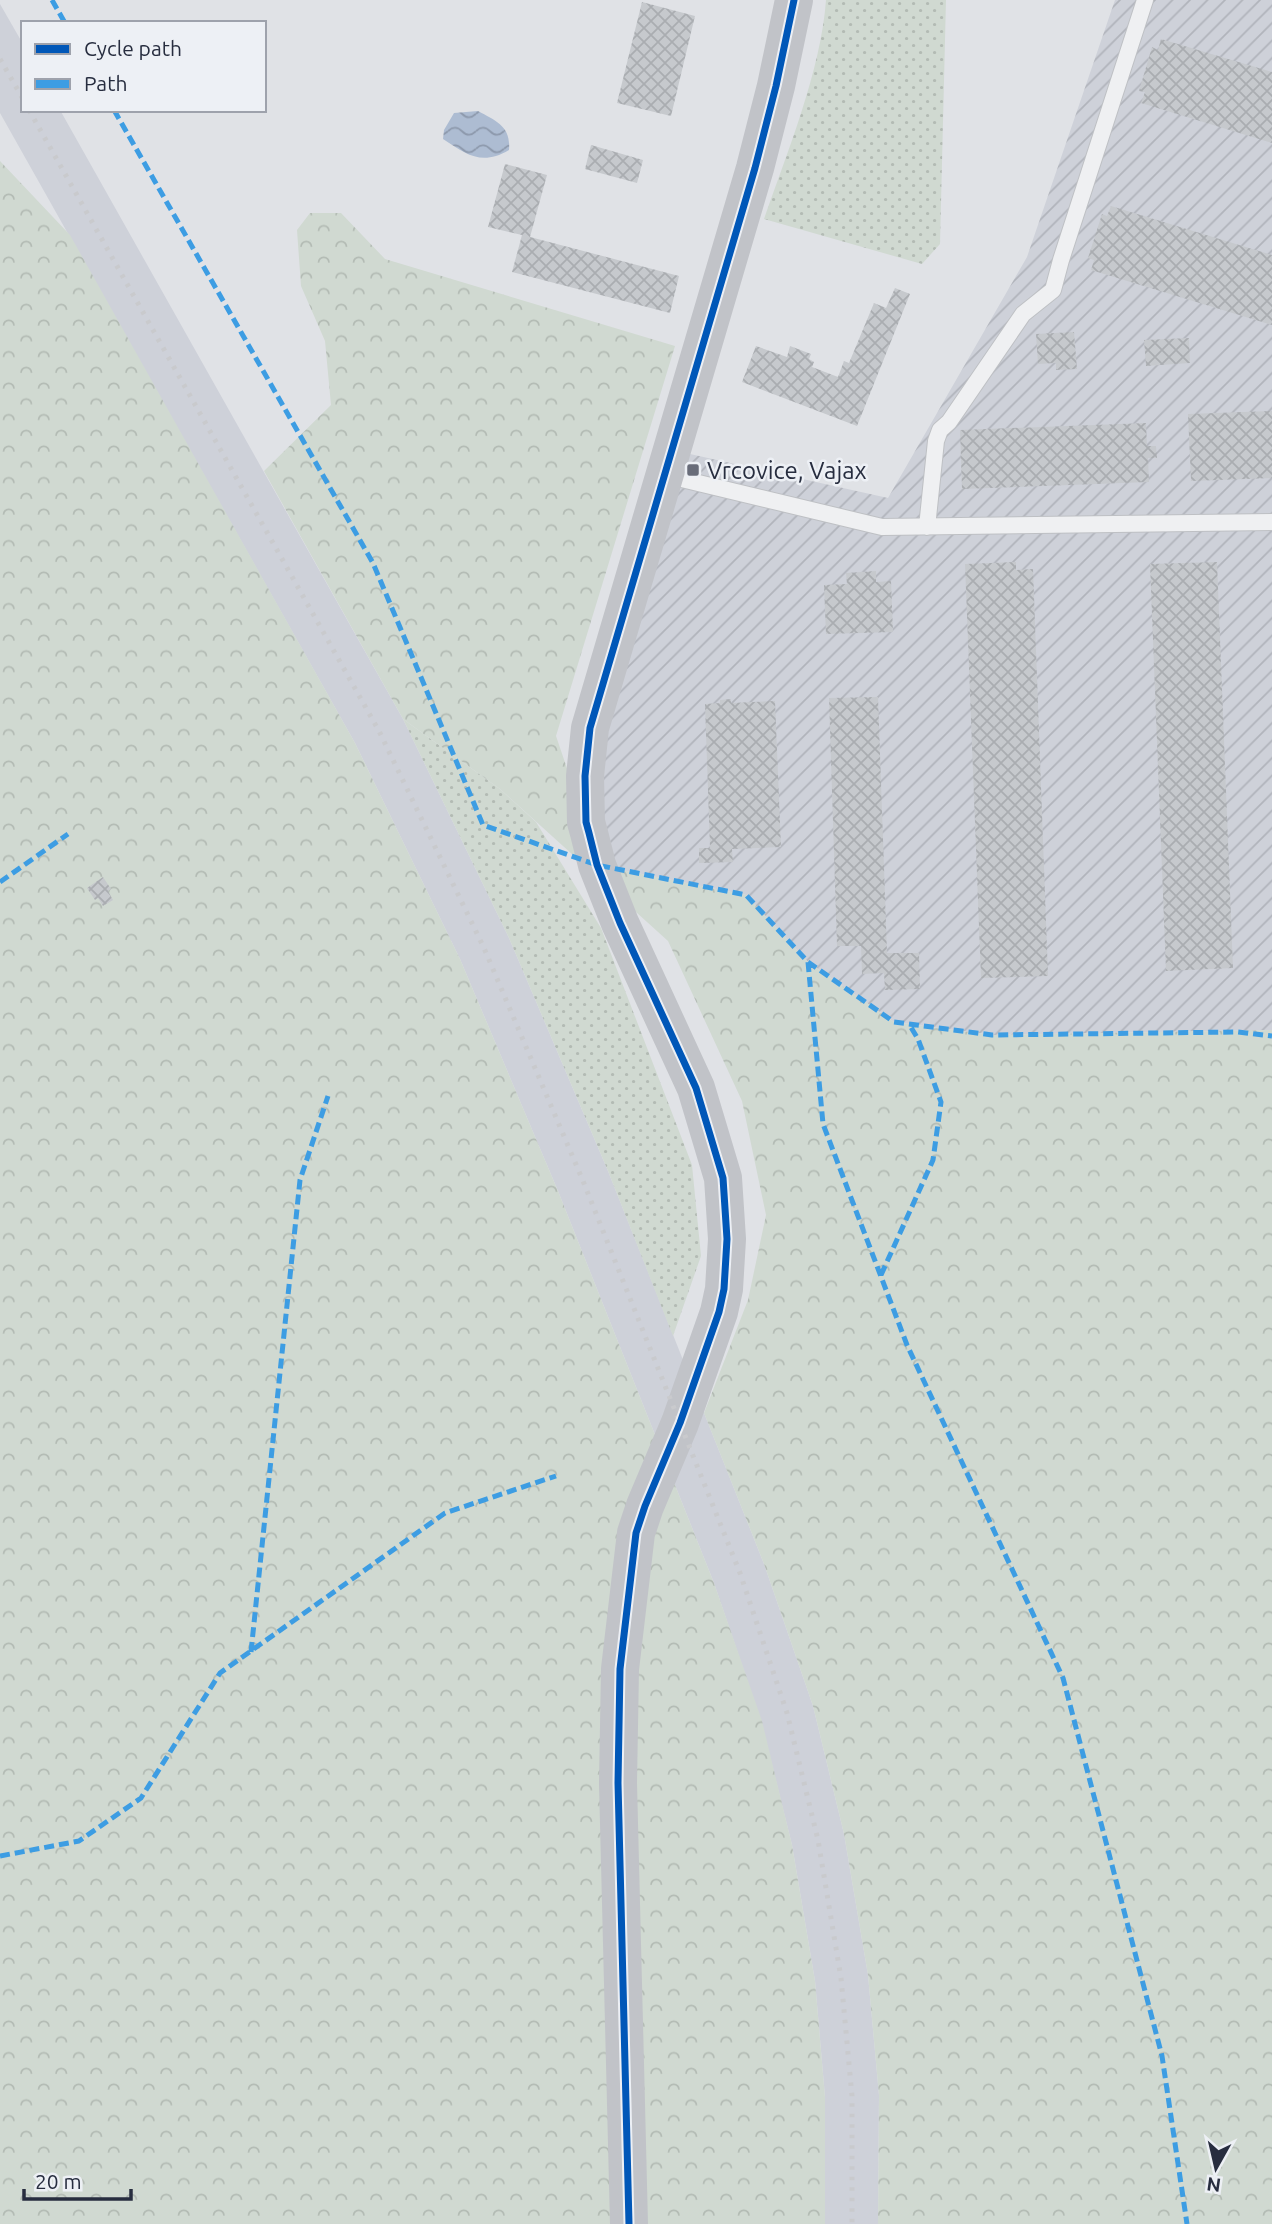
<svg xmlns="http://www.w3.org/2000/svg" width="1272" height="2224" font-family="Ubuntu,sans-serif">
	<defs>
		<pattern id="industrial-furrows" width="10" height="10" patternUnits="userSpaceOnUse" patternTransform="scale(1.75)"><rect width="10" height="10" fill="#ced1d9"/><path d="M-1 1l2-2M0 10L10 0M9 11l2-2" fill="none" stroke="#b1b4bb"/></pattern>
		<pattern id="green-dots" width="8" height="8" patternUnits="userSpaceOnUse" patternTransform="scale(1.75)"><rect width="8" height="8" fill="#d0d9d1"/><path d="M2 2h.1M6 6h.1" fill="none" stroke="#b3bbb4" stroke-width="1.8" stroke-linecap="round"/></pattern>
		<pattern id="forest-crowns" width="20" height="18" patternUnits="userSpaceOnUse" patternTransform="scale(1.75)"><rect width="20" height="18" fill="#d0d9d1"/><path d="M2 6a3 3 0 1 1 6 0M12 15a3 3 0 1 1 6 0" fill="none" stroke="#b3bbb4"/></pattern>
		<pattern id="water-waves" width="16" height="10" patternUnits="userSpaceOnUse" patternTransform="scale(1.75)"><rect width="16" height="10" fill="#adbcd2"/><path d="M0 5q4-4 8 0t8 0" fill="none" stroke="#8d99ac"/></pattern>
		<pattern id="building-cross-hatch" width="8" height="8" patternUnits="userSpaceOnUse" patternTransform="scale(1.75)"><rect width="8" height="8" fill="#c6c9cd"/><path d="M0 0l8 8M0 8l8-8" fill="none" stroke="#aaadb1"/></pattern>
	</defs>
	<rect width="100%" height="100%" fill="#e0e2e6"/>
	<path fill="#ced1d9" d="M0 4 23 44V110H60L403 719 509 938 608 1171 764 1564 813 1706 844 1834 868 1975 879 2095 878 2224H825V2097L815 1981 792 1845 761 1721 714 1583 558 1191 460 959 355 743 0 113Z"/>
	<path fill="url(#industrial-furrows)" d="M1115 0H1272V1030L992 1035 894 1022 808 962 746 895 597 865 599 726 690 454 888 498 1027 257Z"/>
	<path fill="url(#green-dots)" d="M826 0H946L940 244 922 264 764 219C787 153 821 70 826 0Z
		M403 719 500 789 536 822 601 928 692 1165 701 1256 673 1336 608 1171 509 938Z"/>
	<path fill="url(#forest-crowns)" d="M0 161 70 235 355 743 460 959 558 1191 714 1583 762 1721 792 1845 815 1981 825 2097V2224H0Z
		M310 213H341L385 259 675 346 556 736 589 833 597 865 746 895 808 962 894 1022 992 1035 1272 1030V2224H878L879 2095 868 1975 844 1834 813 1706 764 1564 704 1413 748 1300 766 1215 742 1101 668 941 500 789 403 719 264 471 331 405 325 341 301 286 297 230Z"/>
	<path fill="url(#water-waves)" d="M478 111C496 121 511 126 509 150 482 166 467 155 443 139L444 130 454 113Z"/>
	<path fill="url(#building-cross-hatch)" d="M642 2 695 16 671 116 617 103Z
		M1161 39 1272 72V143L1141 103 1145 92 1139 91 1152 47 1158 50Z
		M591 145 643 160 637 183 585 169Z
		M505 164 547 175 530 237 679 276 670 313 512 272 522 235 488 227Z
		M1111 206 1272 255V325L1091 270 1094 260 1088 258 1102 214 1107 216Z
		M895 288 910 294 857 426 742 382 756 346 787 357 790 346 811 354 809 359 814 362 812 367 838 377 844 361 849 363 874 303 886 308Z
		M1074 332 1077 369 1056 370V363L1038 364 1036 334Z
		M1189 338 1190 363 1146 366 1144 340Z
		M1272 411V478L1191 481 1188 414Z
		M1146 423 1147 446H1156L1157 458H1148L1149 482 962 489 960 430Z
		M1016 562V570L1033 569 1048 976 981 978 965 564Z
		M1217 562 1233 968 1166 971 1150 564Z
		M876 571V582L891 581 893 632 826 634 824 585 847 584 846 573Z
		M878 697 887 953H919L920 989 885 990 884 973 862 974 861 946H837L829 698Z
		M731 699V703L775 701 781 847 732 849 733 862 699 863V848H710L705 704 720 703V700Z
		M103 877 111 889 108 891 113 900 103 906 98 898 95 900 87 888Z"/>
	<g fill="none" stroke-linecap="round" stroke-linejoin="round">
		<g stroke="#bec0c4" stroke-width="18">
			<path id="lane" d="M665 475 882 527 1272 522
				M927 527 936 441 940 430 949 422 1023 314 1053 290 1061 260 1145 0"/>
		</g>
		<use href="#lane" stroke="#eff0f2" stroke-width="16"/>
		<path stroke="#c1c3c8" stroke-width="38" d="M629 2224 618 1783 620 1669 636 1533 645 1506 680 1423 719 1312 724 1289 727 1239 723 1178 696 1088 620 923 597 865 589 833 586 822 585 776 590 728 755 168 776 86 794 0"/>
		<path stroke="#c9cacd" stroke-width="5" stroke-dasharray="3.5 7" stroke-linecap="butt" d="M0 59 23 99
			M29 110 379 731 484 948 583 1181 740 1573 787 1713 818 1840 841 1978 852 2096V2224"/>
		<path stroke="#3d9de3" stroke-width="5" stroke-dasharray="10 5" stroke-linecap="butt" d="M52 0 65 23
			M114 110 373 563 483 825 597 865 746 895 808 962 894 1022 992 1035 1238 1032 1272 1036
			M0 882 68 834
			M808 962 823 1124 907 1345 1063 1678 1162 2056 1187 2224
			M881 1275 933 1160 941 1102 918 1039 909 1024
			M251 1652 300 1180 328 1096
			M0 1856 79 1841 141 1798 220 1673 445 1513 556 1476"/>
		<g stroke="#edf0f5" stroke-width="11">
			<path id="cycleway" d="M629 2224 618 1783 620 1669 636 1533 645 1506 680 1423 719 1312 724 1289 727 1239 723 1178 696 1088 620 923 597 865 589 833 586 822 585 776 590 728 755 168 776 86 794 0"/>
		</g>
		<use href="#cycleway" stroke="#0057b8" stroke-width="7"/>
	</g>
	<rect fill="#686c79" stroke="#edf0f5" stroke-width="2.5" x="686" y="463" width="14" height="14" rx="3.5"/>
	<g text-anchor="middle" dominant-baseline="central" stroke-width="5" stroke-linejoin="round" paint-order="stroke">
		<g font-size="24" fill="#272d3f" stroke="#edf0f5" text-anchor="start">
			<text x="707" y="470">Vrcovice, Vajax</text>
		</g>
	</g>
	<rect x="21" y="21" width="245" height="91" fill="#edf0f5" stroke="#9ea2ac" stroke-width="2"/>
	<rect x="35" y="44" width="35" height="10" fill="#0057b8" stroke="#9ea2ac" stroke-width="2"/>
	<text x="84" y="56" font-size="21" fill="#272d3f">Cycle path</text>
	<rect x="35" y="79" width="35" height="10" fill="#3d9de3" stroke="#9ea2ac" stroke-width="2"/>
	<text x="84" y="91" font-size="21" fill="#272d3f">Path</text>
	<g transform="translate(1216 2168) rotate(188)" stroke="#edf0f5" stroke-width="5" paint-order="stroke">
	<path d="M0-5L12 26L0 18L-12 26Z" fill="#272d3f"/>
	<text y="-10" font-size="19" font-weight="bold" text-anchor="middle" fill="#272d3f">N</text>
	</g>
	<path d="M24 2189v10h107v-10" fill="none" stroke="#272d3f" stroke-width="3.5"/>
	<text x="35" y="2189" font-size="21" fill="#272d3f" stroke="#edf0f5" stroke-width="5" paint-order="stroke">20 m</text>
</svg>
